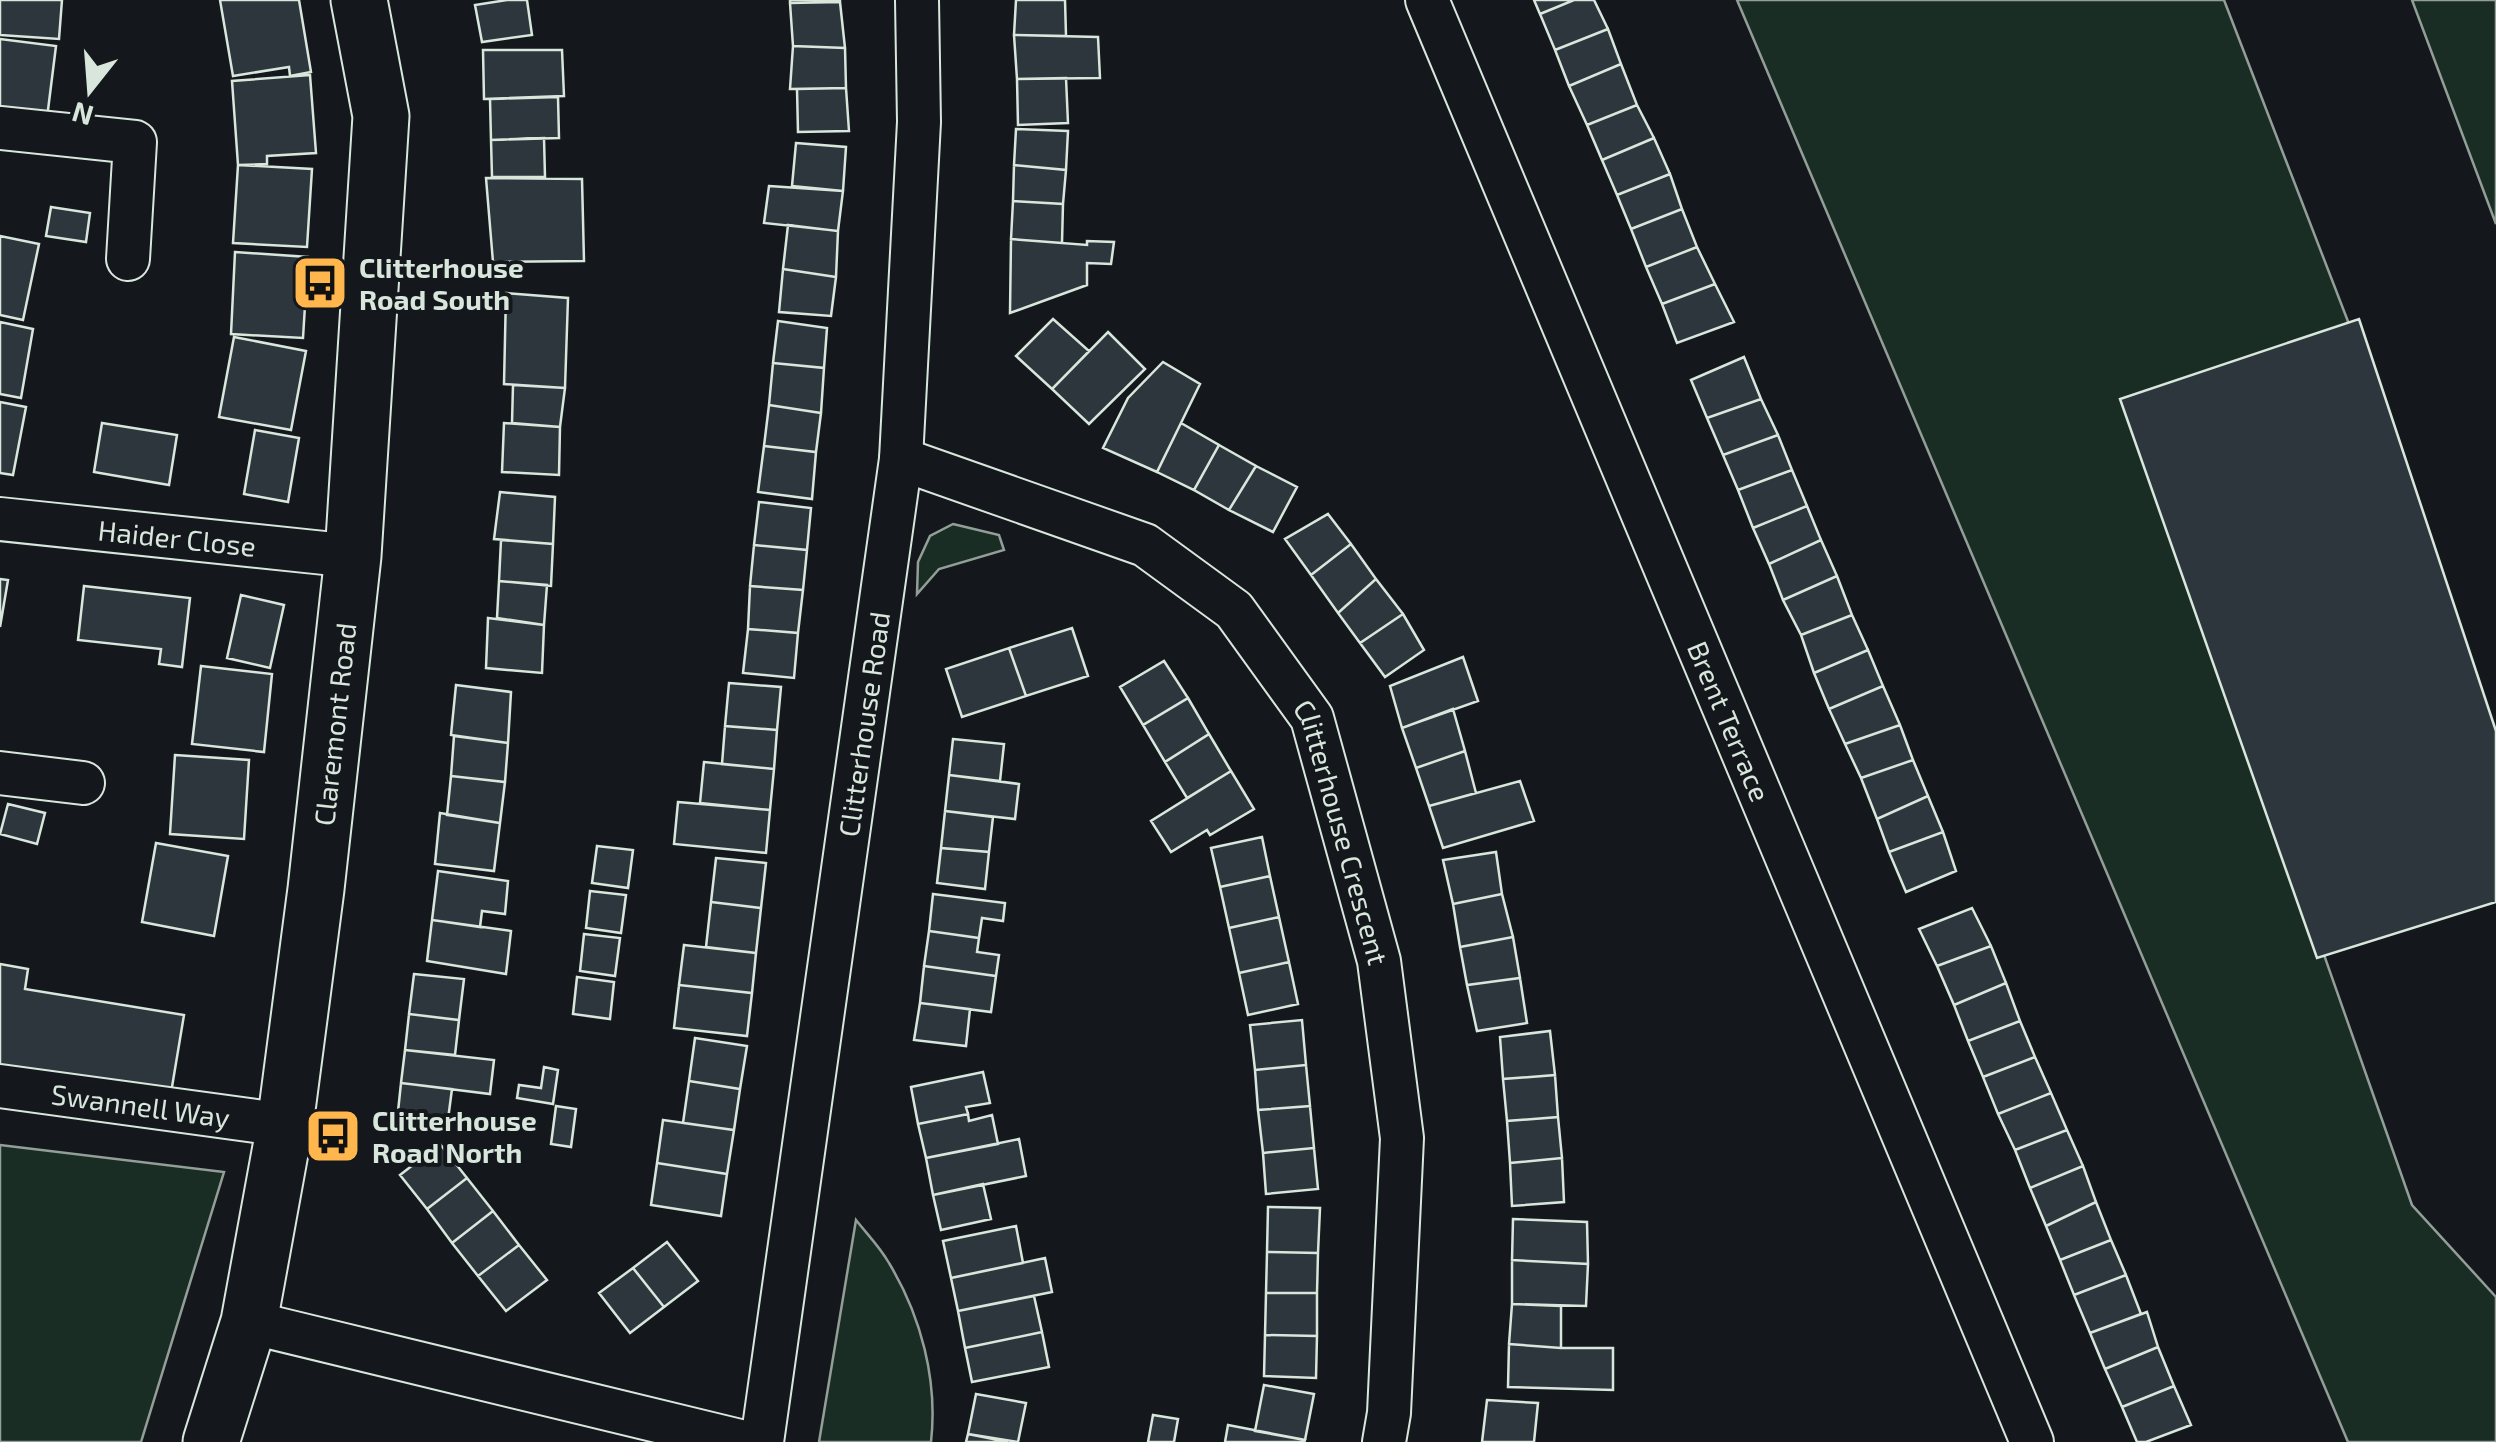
<svg xmlns="http://www.w3.org/2000/svg" width="2496" height="1442" font-family="'Exo 2',sans-serif">
	<rect width="100%" height="100%" fill="#14181c"/>
	<path fill="#1a2d24" stroke="#939e99" stroke-width="2.5" d="M1737 0H2224L2354 337 2130 403 2412 1205 2496 1297V1442H2348Z
		M2412 0H2496V224Z
		M953 524 999 535 1004 550 939 569 917 594 918 562 930 536Z
		M0 1145 224 1172 141 1442H0Z
		M856 1220C867 1234 880 1247 889 1263 921 1316 938 1380 931 1442H819Z"/>
	<path fill="#2c363c" stroke="#d8e6dc" stroke-width="2.5" d="M0 0H62L59 39 0 35Z
		M220 0H299L311 72 290 76 289 67 233 76Z
		M507 0H527L532 35 482 42 475 5Z
		M790 0H840V2L790 3Z
		M1016 0H1065L1066 36 1014 35Z
		M1534 0H1574L1540 14Z
		M1574 0H1594L1608 29 1555 50 1540 14Z
		M840 2 845 48 793 46 790 3Z
		M1608 29 1621 64 1569 86 1555 50Z
		M1014 35 1098 37 1100 78 1017 79Z
		M0 39 56 46 46 126 0 121Z
		M793 46 845 48 846 88 790 89Z
		M483 50H562L564 96 484 99Z
		M1621 64 1637 105 1587 125 1569 86Z
		M310 75 316 153 267 156V164L238 165 232 81Z
		M1066 78 1068 123 1018 125 1017 79Z
		M846 88 849 131 798 132 797 89Z
		M558 97 559 138 491 140 490 99Z
		M1637 105 1654 138 1602 160 1587 125Z
		M1016 129 1068 131 1066 170 1014 165Z
		M544 138 545 177H492L491 140Z
		M1654 138 1670 174 1617 195 1602 160Z
		M796 143 846 147 843 191 792 186Z
		M238 165 312 169 307 247 233 243Z
		M1014 165 1066 170 1063 204 1013 201Z
		M1670 174 1682 209 1631 229 1617 195Z
		M486 178 582 179 584 261 493 262Z
		M769 186 843 191 838 231 764 223Z
		M1013 201 1063 204 1062 243 1011 239Z
		M51 207 90 213 86 242 46 236Z
		M1682 209 1697 247 1646 267 1631 229Z
		M788 225 838 231 836 277 783 269Z
		M0 236 39 244 23 320 0 315Z
		M1011 239 1087 245V241L1114 242 1111 264 1087 263V285L1010 313Z
		M1697 247 1715 284 1662 304 1646 267Z
		M235 252 308 257 303 338 231 334Z
		M783 269 836 277 831 316 779 312Z
		M1715 284 1734 322 1677 343 1662 304Z
		M506 293 568 298 565 388 504 384Z
		M1053 319 1089 351 1052 389 1016 356Z
		M2359 319 2496 731V902L2317 958 2120 399Z
		M778 321 827 328 824 368 773 363Z
		M0 322 33 329 21 398 0 394Z
		M1108 332 1145 369 1089 424 1052 389Z
		M234 337 306 351 291 430 219 417Z
		M1744 357 1761 399 1707 418 1691 380Z
		M1163 362 1200 384 1157 472 1103 448 1128 398Z
		M773 363 824 368 821 413 769 405Z
		M513 385 565 388 560 427 512 423Z
		M1761 399 1778 435 1723 455 1707 418Z
		M0 402 26 407 13 475 0 473Z
		M769 405 821 413 816 452 764 446Z
		M102 423 177 435 169 485 94 472Z
		M504 423 560 427 559 475 502 472Z
		M1181 423 1219 445 1194 490 1157 472Z
		M255 430 299 438 288 502 244 494Z
		M1778 435 1792 470 1738 490 1723 455Z
		M1219 445 1256 466 1229 510 1194 490Z
		M764 446 816 452 812 499 758 492Z
		M1256 466 1297 487 1273 532 1229 510Z
		M1792 470 1807 506 1753 528 1738 490Z
		M500 492 555 497 553 544 494 539Z
		M759 502 811 508 807 550 754 545Z
		M1807 506 1821 540 1769 564 1753 528Z
		M1328 514 1351 544 1311 575 1285 539Z
		M501 540 553 544 551 586 499 581Z
		M1821 540 1837 576 1783 600 1769 564Z
		M1351 544 1376 579 1338 613 1311 575Z
		M754 545 807 550 803 590 750 586Z
		M1837 576 1852 615 1801 635 1783 600Z
		M0 579 8 580 0 627Z
		M1376 579 1403 614 1360 643 1338 613Z
		M499 581 547 585 544 625 497 618Z
		M84 586 190 598 182 667 159 664 161 649 78 640Z
		M750 586 803 590 798 633 748 629Z
		M241 595 284 605 270 668 227 658Z
		M1403 614 1424 650 1385 677 1360 643Z
		M1852 615 1868 650 1814 673 1801 635Z
		M488 618 544 625 542 673 486 668Z
		M1072 628 1088 676 1026 696 1009 648Z
		M748 629 798 633 794 678 743 673Z
		M1009 648 1026 696 962 717 946 669Z
		M1868 650 1883 686 1829 709 1814 673Z
		M1463 657 1478 701 1402 728 1390 686Z
		M1164 661 1188 698 1143 725 1120 687Z
		M201 666 272 674 264 752 192 744Z
		M729 683 781 687 777 730 725 726Z
		M456 685 511 692 508 743 451 735Z
		M1883 686 1900 725 1845 744 1829 709Z
		M1188 698 1209 734 1165 762 1143 725Z
		M1453 709 1465 751 1416 768 1402 728Z
		M1900 725 1913 760 1861 778 1845 744Z
		M725 726 777 730 774 769 722 764Z
		M1209 734 1231 771 1187 798 1165 762Z
		M454 736 508 743 505 782 451 776Z
		M953 739 1004 744 1000 781 949 775Z
		M1465 751 1476 793 1429 806 1416 768Z
		M175 755 249 760 244 839 170 834Z
		M1913 760 1928 796 1877 819 1861 778Z
		M704 762 774 769 770 810 700 803Z
		M1231 771 1254 809 1210 835 1207 830 1171 852 1151 821Z
		M949 775 1019 784 1015 819 945 811Z
		M451 776 505 782 500 823 447 815Z
		M1520 781 1534 821 1443 848 1429 806Z
		M1928 796 1943 832 1889 852 1877 819Z
		M678 802 770 810 766 853 674 844Z
		M8 804 45 813 37 844 0 834Z
		M945 811 993 817 989 852 941 848Z
		M440 813 500 823 494 871 435 864Z
		M1943 832 1956 871 1906 892 1889 852Z
		M1262 837 1270 876 1220 887 1211 848Z
		M156 843 228 856 214 936 142 922Z
		M597 846 633 850 628 888 592 883Z
		M941 848 989 852 985 889 937 883Z
		M1496 852 1502 894 1453 904 1443 860Z
		M716 858 766 863 761 908 711 902Z
		M438 871 508 881 505 914 482 911 480 927 432 920Z
		M1270 876 1279 917 1229 928 1220 887Z
		M590 891 626 895 621 933 586 928Z
		M933 894 1005 903 1003 921 982 918 979 938 929 931Z
		M1502 894 1513 937 1460 947 1453 904Z
		M711 902 761 908 756 953 706 947Z
		M1972 908 1991 946 1937 966 1919 929Z
		M1279 917 1289 962 1239 973 1229 928Z
		M432 920 511 931 506 974 427 961Z
		M929 931 979 938 977 952 999 955 996 976 924 966Z
		M584 934 620 938 615 976 580 971Z
		M1513 937 1520 978 1467 985 1460 947Z
		M684 945 756 953 752 993 679 985Z
		M1991 946 2006 983 1954 1005 1937 966Z
		M1289 962 1298 1004 1248 1015 1239 973Z
		M0 964 28 969 25 989 184 1015 171 1093 0 1065Z
		M924 966 996 976 991 1012 920 1003Z
		M414 974 464 979 459 1020 409 1014Z
		M577 977 614 982 610 1019 573 1014Z
		M1520 978 1527 1023 1477 1031 1467 985Z
		M2006 983 2020 1021 1968 1041 1954 1005Z
		M679 985 752 993 747 1036 674 1028Z
		M920 1003 970 1009 966 1046 914 1040Z
		M409 1014 459 1020 455 1055 405 1050Z
		M1302 1020 1306 1065 1255 1070 1250 1025Z
		M2020 1021 2035 1057 1983 1077 1968 1041Z
		M1550 1031 1555 1075 1503 1079 1500 1037Z
		M695 1038 747 1046 740 1089 689 1081Z
		M405 1050 494 1060 490 1094 401 1083Z
		M2035 1057 2051 1093 1998 1114 1983 1077Z
		M1306 1065 1310 1106 1258 1110 1255 1070Z
		M544 1067 558 1070 553 1104 517 1098 519 1085 541 1088Z
		M983 1072 990 1103 966 1107 968 1114 918 1124 911 1087Z
		M1555 1075 1558 1117 1507 1121 1503 1079Z
		M689 1081 740 1089 734 1130 683 1123Z
		M401 1083 452 1089 447 1127 397 1121Z
		M2051 1093 2067 1130 2015 1150 1998 1114Z
		M556 1106 576 1109 571 1147 551 1144Z
		M1310 1106 1314 1148 1263 1153 1258 1110Z
		M968 1114 969 1121 992 1115 998 1144 926 1158 918 1124Z
		M1558 1117 1562 1158 1510 1163 1507 1121Z
		M663 1120 734 1130 727 1174 657 1163Z
		M2067 1130 2083 1166 2030 1188 2015 1150Z
		M1019 1139 1026 1176 933 1195 926 1158Z
		M440 1144 467 1178 427 1209 400 1175Z
		M1314 1148 1318 1189 1266 1194 1263 1153Z
		M1562 1158 1564 1202 1512 1206 1510 1163Z
		M657 1163 727 1174 721 1216 651 1205Z
		M2083 1166 2096 1202 2046 1226 2030 1188Z
		M467 1178 493 1211 452 1243 427 1209Z
		M983 1184 991 1219 941 1230 933 1195Z
		M2096 1202 2111 1240 2060 1260 2046 1226Z
		M1268 1207 1320 1208 1318 1253 1267 1252Z
		M493 1211 519 1245 478 1276 452 1243Z
		M1513 1219 1587 1222 1588 1264 1512 1260Z
		M1016 1226 1023 1263 951 1278 943 1241Z
		M2111 1240 2126 1275 2074 1295 2060 1260Z
		M667 1242 698 1281 664 1307 633 1268Z
		M519 1245 547 1280 506 1311 478 1276Z
		M1267 1252 1318 1253 1317 1293H1266Z
		M1045 1258 1052 1292 958 1311 951 1278Z
		M1512 1260 1588 1264 1586 1306 1512 1304Z
		M633 1268 664 1307 630 1333 599 1293Z
		M2126 1275 2141 1314 2090 1333 2074 1295Z
		M1266 1293H1317V1336L1265 1335Z
		M1034 1296 1042 1332 965 1348 958 1311Z
		M1512 1304 1561 1306V1348L1509 1344Z
		M2147 1312 2158 1347 2105 1369 2090 1333Z
		M1042 1332 1049 1367 972 1382 965 1348Z
		M1265 1335 1317 1336 1316 1378 1264 1376Z
		M1509 1344 1561 1348H1613V1390L1508 1387Z
		M2158 1347 2174 1386 2122 1407 2105 1369Z
		M1264 1385 1314 1394 1305 1440 1255 1431Z
		M2174 1386 2191 1425 2146 1442H2137L2122 1407Z
		M976 1394 1026 1403 1018 1442 968 1434Z
		M1487 1400 1538 1403 1534 1442H1482Z
		M1153 1415 1178 1419 1174 1442H1148Z
		M1228 1425 1305 1440 1304 1442H1225Z
		M968 1434 1008 1442H966Z"/>
	<g fill="none" stroke-linecap="round" stroke-linejoin="round">
		<g stroke="#d8e6dc" stroke-width="46">
			<g id="street">
				<path id="s1" d="M1427 0 2032 1442"/>
				<path d="M0 128 135 142 128 259"/>
				<path id="s2" d="M901 459 1145 545 1234 610 1312 718 1379 961 1402 1138 1389 1413 1384 1442"/>
				<path id="s3" d="M0 519 353 556"/>
				<path d="M0 773 83 783"/>
				<path id="s4" d="M0 1086 285 1125"/>
				<path d="M249 1322 744 1442"/>
				<path id="s5" d="M762 1442 901 459 919 122 917 0"/>
			</g>
		</g>
		<g stroke="#d8e6dc" stroke-width="59">
			<g id="secondary">
				<path id="s6" d="M211 1442 249 1322 285 1125 316 889 353 556 381 116 359 0"/>
			</g>
		</g>
		<use href="#street" stroke="#14181c" stroke-width="42"/>
		<use href="#secondary" stroke="#14181c" stroke-width="55"/>
	</g>
	<defs>
		<g id="bus-square" transform="scale(2.875)"><rect x="-9" y="-9" width="18" height="18" rx="4" fill="#ffb74d" stroke="#14181c"/><path d="M-5-6H5V4H4V6H2V4H-2V6H-4V4H-5ZM-3.5-4V0h7V-4ZM-3.5 1.2v1.5H-2V1.2ZM2 1.2v1.5H3.5V1.2Z" fill="#111"/></g>
	</defs>
	<g fill-rule="evenodd">
		<use href="#bus-square" x="320" y="283"/>
		<use href="#bus-square" x="333" y="1136"/>
	</g>
	<g text-anchor="middle" dominant-baseline="central" stroke-width="8" stroke-linejoin="round" paint-order="stroke">
		<g font-size="28" font-weight="bold" fill="#d8e6dc" stroke="#14181c" text-anchor="start">
			<text x="359" y="267">Clitterhouse<tspan x="359" dy="32">Road South</tspan></text>
			<text x="372" y="1120">Clitterhouse<tspan x="372" dy="32">Road North</tspan></text>
		</g>
		<g font-size="28" fill="#d8e6dc" stroke="#14181c">
			<text stroke="none"><textPath href="#s3" startOffset="178">Haider Close</textPath></text>
			<text stroke="none"><textPath href="#s1" startOffset="782">Brent Terrace</textPath></text>
			<text stroke="none"><textPath href="#s5" startOffset="725">Clitterhouse Road</textPath></text>
			<text stroke="none"><textPath href="#s6" startOffset="730">Claremont Road</textPath></text>
			<text stroke="none"><textPath href="#s2" startOffset="620">Clitterhouse Crescent</textPath></text>
			<text stroke="none"><textPath href="#s4" startOffset="142">Swannell Way</textPath></text>
		</g>
	</g>
	<g transform="translate(90 90) rotate(197)" stroke="#14181c" stroke-width="8" paint-order="stroke">
	<path d="M0-8L18 38L0 25L-18 38Z" fill="#d8e6dc"/>
	<text y="-15" font-size="28" font-weight="bold" text-anchor="middle" fill="#d8e6dc">N</text>
	</g>
</svg>
